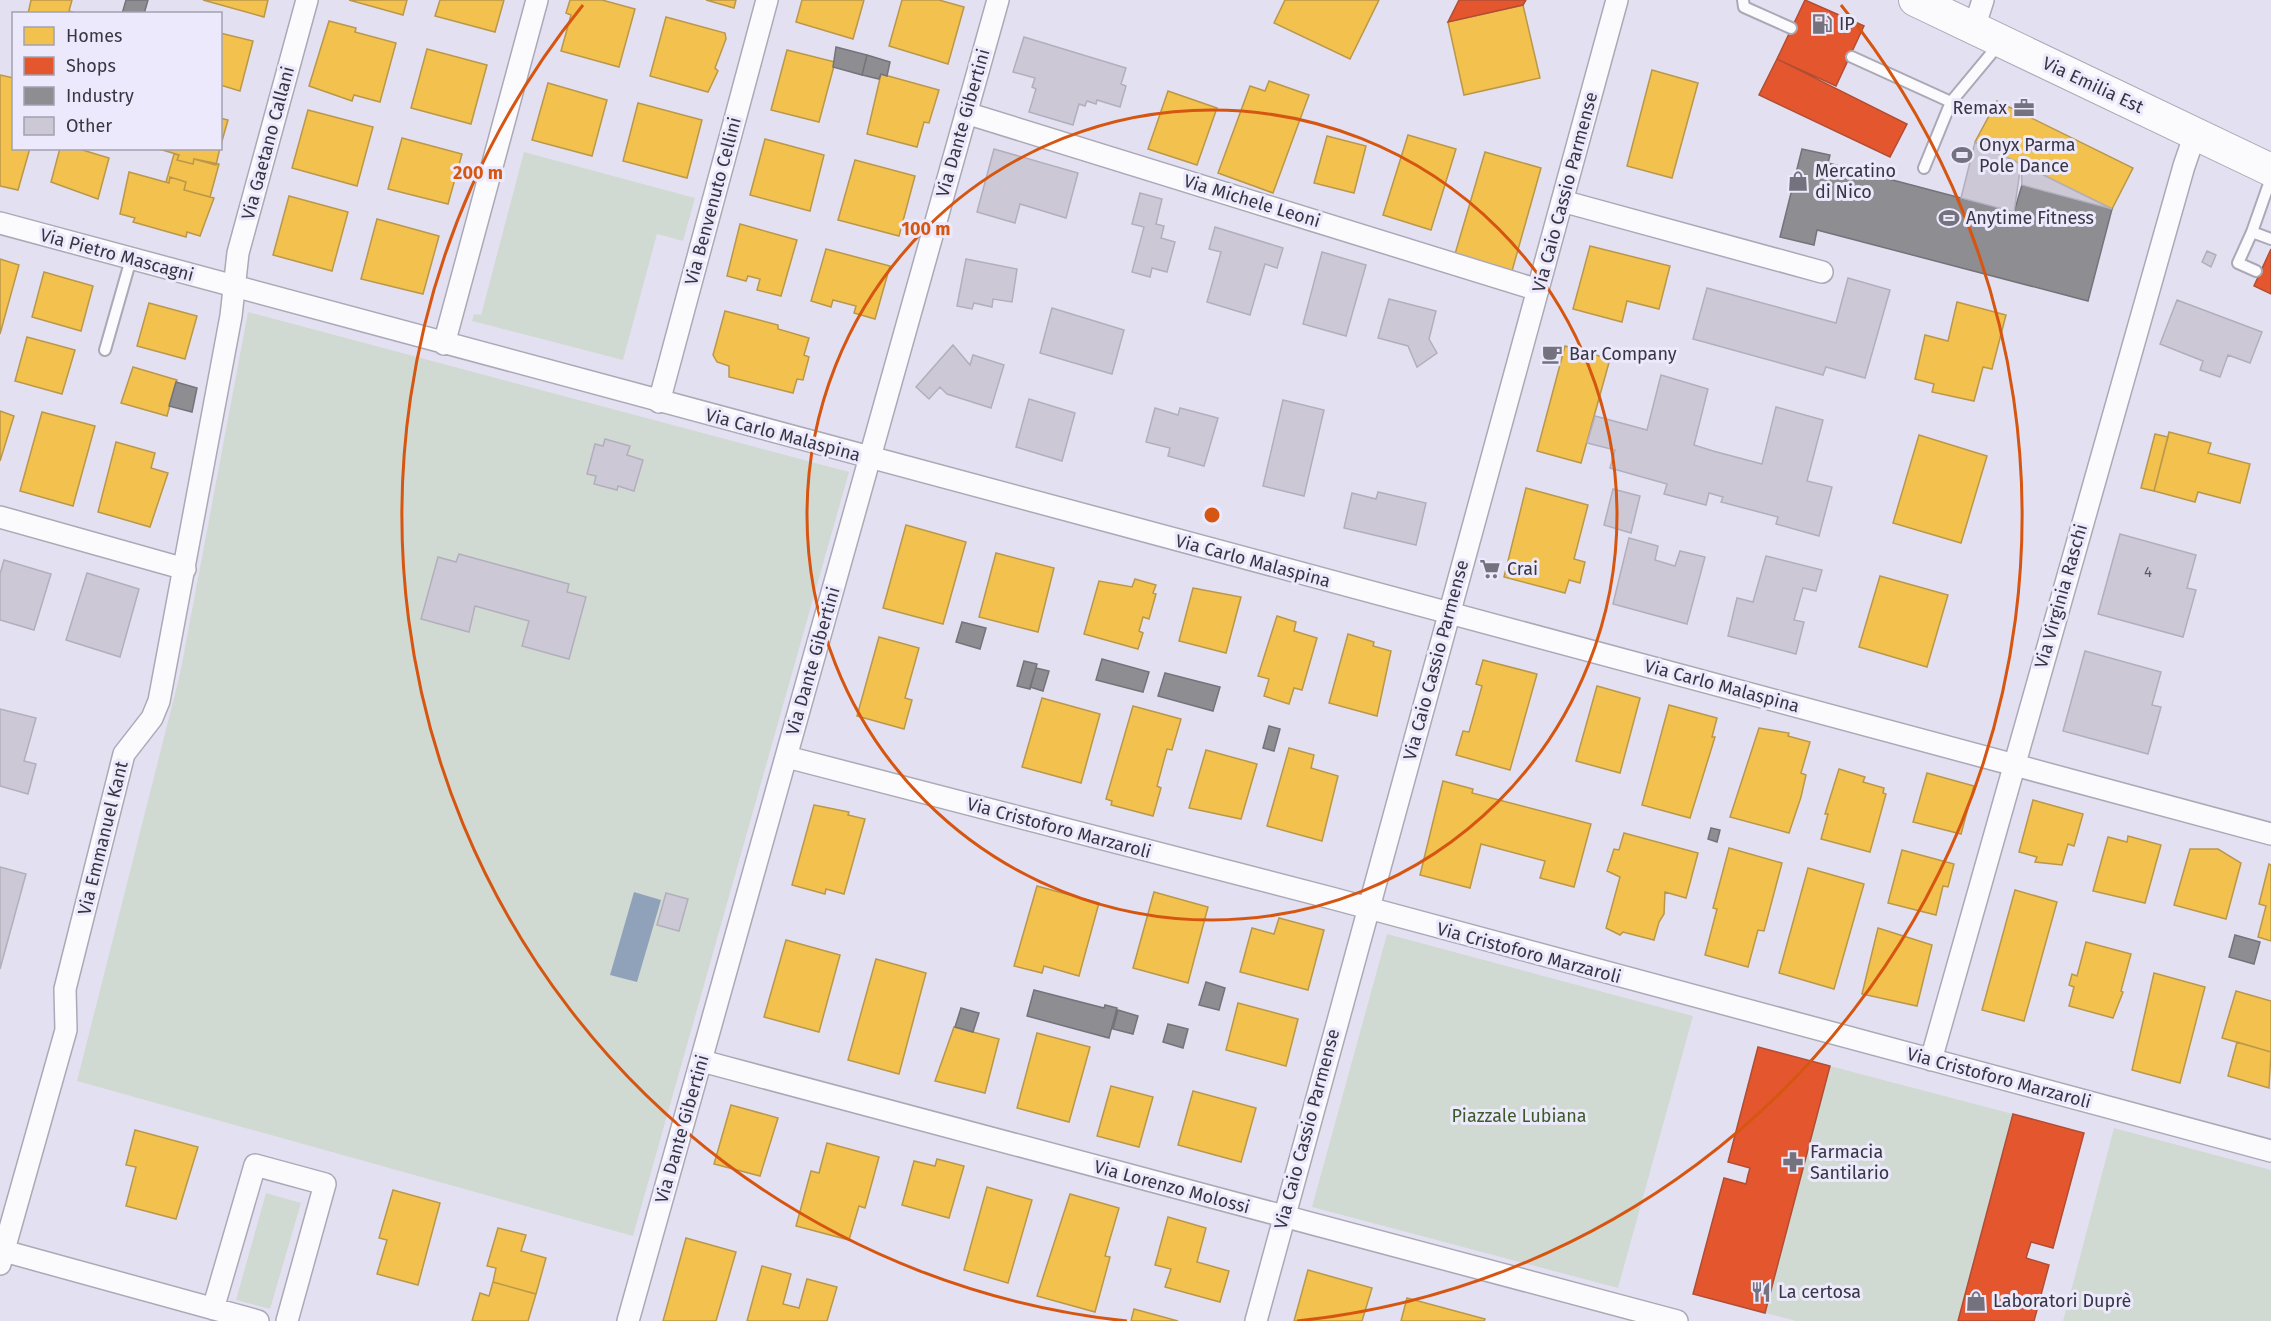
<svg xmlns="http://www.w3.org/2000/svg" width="2271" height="1321" font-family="'Fira Sans',sans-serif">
	<rect width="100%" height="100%" fill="#e3e1f1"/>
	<path fill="#d1dad2" d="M524 152 695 198 683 241 657 234 623 360 472 321 474 314 481 315Z
		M248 312 849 472 633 1236 77 1081 180 674Z
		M1387 934 1693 1016 1618 1288 1312 1207Z
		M1830 1066 2013 1114 1958 1321H1796L1765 1313Z
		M2114 1128 2271 1170V1321H2063Z
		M266 1193 301 1203 270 1309 236 1300Z"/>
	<path fill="#90a1ba" d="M634 892 661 900 637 982 610 975Z"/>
	<path fill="#f2c14e" stroke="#ba974a" stroke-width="1.5" d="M31 0H72L69 11 79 14H28Z
		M203 0H268L264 17Z
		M349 0H407L403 15Z
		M440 0H504L495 32 435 16Z
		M570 0H602L635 9 619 67 561 51 571 15 566 13Z
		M706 0H736L734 8Z
		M802 0H864L853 39 796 22Z
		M902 0H939L964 7 948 64 889 46Z
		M1285 0H1379L1350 59 1274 23Z
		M1523 5 1540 78 1464 95 1448 22Z
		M666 17 725 33 726 39 715 68 718 71 708 92 650 76Z
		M329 21 356 28 355 32 396 43 380 102 354 95 352 101 309 86Z
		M220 33 253 41 240 91 220 85Z
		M427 49 487 65 471 124 411 108Z
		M787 50 835 62 819 122 771 110Z
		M1652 70 1698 83 1672 178 1627 166Z
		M881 74 939 90 929 123 924 122 917 147 867 134Z
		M0 75 14 78V148H30L18 190 0 186Z
		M1269 81 1309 95 1273 193 1218 173 1250 86 1265 91Z
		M548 83 607 100 592 156 532 140Z
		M1168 91 1217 108 1197 165 1148 149Z
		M1997 101 2133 168 2112 209 1975 142Z
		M638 103 702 120 687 178 623 161Z
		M308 110 373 127 357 186 292 168Z
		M220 118 228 120 220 148Z
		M1408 135 1456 149 1431 230 1383 215Z
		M1327 136 1366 146 1354 193 1314 183Z
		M402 138 462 154 448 204 388 189Z
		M765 139 824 155 810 211 750 195Z
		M60 148H76L109 158 98 199 51 182Z
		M156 148H220L216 165 194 159 193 164 177 160 179 155Z
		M1485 152 1541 168 1512 271 1455 254Z
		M174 154 179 155 177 160 193 164 194 159 219 164 210 197 184 190 186 182 170 177 169 183 166 182Z
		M855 160 915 176 899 236 838 220Z
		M129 172 169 183 170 177 186 182 184 190 214 198 200 236 187 232 186 237 133 222 135 218 120 214Z
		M289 196 348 212 332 271 273 255Z
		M377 219 439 236 423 294 361 279Z
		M740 224 797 240 781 296 757 290 760 279 748 276 746 281 727 276Z
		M1590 246 1670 266 1659 309 1627 301 1622 322 1573 309Z
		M826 249 890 266 875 319 854 313 856 306 833 300 831 307 811 301Z
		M0 259 19 265 0 334Z
		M44 272 93 286 81 331 32 317Z
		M1957 302 2006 315 1992 369 1983 367 1974 401 1932 392 1934 384 1915 379 1925 335 1948 341Z
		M149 303 197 316 185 359 137 346Z
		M725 311 778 325V329L809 338 804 355 809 357 803 380 797 379 793 393 729 377V366L717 362 713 355Z
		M27 337 75 350 62 394 15 381Z
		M1565 346 1610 359 1581 463 1537 451Z
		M133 367 177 380 167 416 121 403Z
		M0 411 14 416 0 461Z
		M42 412 95 426 73 506 20 491Z
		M2169 432 2211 443 2208 453 2250 464 2240 503 2198 492 2195 502 2154 491Z
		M2155 434 2168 437 2154 491 2141 488Z
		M1919 435 1987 456 1961 543 1893 523Z
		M116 442 155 453 151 468 168 473 150 527 98 512Z
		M1526 488 1588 505 1574 559 1585 562 1580 583 1569 580 1565 593 1504 577Z
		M906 525 966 542 943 624 883 608Z
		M996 553 1054 568 1038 632 979 617Z
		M1880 576 1948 595 1927 667 1859 647Z
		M1135 579 1156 585 1153 593 1156 594 1149 619 1143 617 1139 631 1143 633 1138 649 1084 634 1099 581 1132 587Z
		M1193 588 1241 597 1226 653 1179 641Z
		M1277 616 1296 622 1294 631 1317 638 1302 690 1294 688 1289 704 1264 696 1269 679 1258 676Z
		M1348 634 1374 642 1373 646 1391 651 1377 716 1329 703Z
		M879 637 919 648 905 698 912 700 904 729 857 716Z
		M1483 660 1537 674 1510 770 1456 755 1463 731 1469 732 1482 686 1476 684Z
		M1597 686 1640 698 1620 773 1576 761Z
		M1042 698 1100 714 1081 783 1022 767Z
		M1669 705 1717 718 1712 737H1715L1690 818 1642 805Z
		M1133 706 1181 719 1172 750 1167 749 1157 786 1161 788 1153 816 1111 805 1112 801 1106 799Z
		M1759 728 1789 733 1788 736 1810 742 1801 773 1806 775 1801 797 1789 833 1730 817Z
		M1289 748 1314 755 1311 768 1338 776 1322 841 1267 826Z
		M1206 750 1257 764 1241 819 1189 808Z
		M1839 769 1865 777 1863 782 1884 788 1883 793 1886 794 1870 852 1821 839 1828 814H1825Z
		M1927 773 1974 786 1961 834 1913 822Z
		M1443 781 1473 789 1472 793 1591 824 1574 887 1540 878 1545 861 1481 844 1470 888 1420 875Z
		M2033 800 2083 814 2074 846 2068 844 2062 865 2035 862 2037 857 2019 852Z
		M814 805 849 812 848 815 865 819 844 894 826 889 825 894 792 885Z
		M1624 833 1698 853 1686 898 1665 892 1664 914 1659 922 1654 940 1623 932 1620 935 1606 928 1620 877 1607 871 1614 849 1619 850Z
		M2128 836 2161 845 2145 903 2093 891 2108 837 2127 842Z
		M1729 848 1782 863 1764 931 1758 930 1748 967 1705 955 1717 909 1713 908Z
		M2190 849H2218L2241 863 2226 919 2174 905Z
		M1902 850 1954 864 1948 887 1943 886 1936 915 1888 903Z
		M2269 864 2271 865V941L2258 937 2266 906 2259 904Z
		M1808 868 1864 884 1834 989 1779 973Z
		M1037 886 1099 903 1079 976 1044 966 1042 973 1014 966Z
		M2015 890 2057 902 2024 1021 1982 1010Z
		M1154 892 1208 907 1188 983 1133 968Z
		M1279 918 1324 930 1308 990 1240 972 1252 928 1274 934Z
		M1878 928 1932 945 1917 1006 1862 994Z
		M786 940 840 955 819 1032 764 1017Z
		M2086 942 2131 954 2121 991 2123 992 2113 1018 2069 1006 2074 987 2069 985 2072 974 2077 976Z
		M876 959 926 973 899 1074 848 1060Z
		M2154 973 2205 987 2180 1083 2132 1070Z
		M2236 991 2271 1001V1052L2222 1038Z
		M1238 1003 1298 1019 1286 1066 1226 1050Z
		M954 1027 999 1039 985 1093 935 1081Z
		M1037 1033 1090 1047 1069 1122 1017 1108Z
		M2237 1042 2271 1052 2269 1088 2228 1076Z
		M1111 1086 1153 1097 1139 1147 1097 1136Z
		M1193 1091 1256 1108 1241 1162 1178 1145Z
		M731 1105 778 1118 760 1176 714 1164Z
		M135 1130 198 1147 176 1219 126 1206 136 1167 126 1165Z
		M827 1143 879 1157 865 1208 859 1206 849 1240 796 1226 811 1171 819 1173Z
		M937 1159 964 1166 949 1218 902 1205 914 1161 935 1166Z
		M987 1187 1032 1200 1008 1283 964 1270Z
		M393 1190 440 1203 418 1285 377 1274 387 1240 379 1238Z
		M1070 1194 1119 1208 1105 1256 1110 1257 1095 1312 1037 1296Z
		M1168 1217 1206 1228 1197 1262 1229 1271 1220 1302 1165 1287 1171 1269 1155 1265Z
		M498 1228 526 1235 521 1251 546 1258 536 1294 493 1282 496 1268 487 1266Z
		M686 1238 736 1252 716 1321H663Z
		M762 1266 791 1274 783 1304 799 1308 807 1279 837 1287 827 1321H747Z
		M1308 1270 1372 1288 1362 1321H1294Z
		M493 1282 536 1294 528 1321H472L480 1293 489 1296Z
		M1407 1298 1485 1319 1484 1321H1401Z
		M1134 1309 1178 1321H1131Z"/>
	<path fill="#e4572e" stroke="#b04d34" stroke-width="1.5" d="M1459 0H1526L1523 5 1448 22Z
		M1805 0 1864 26 1836 86 1777 59Z
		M1777 59 1907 124 1890 157 1759 95Z
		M2271 249V294L2254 286Z
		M1758 1047 1830 1066 1765 1313 1693 1294 1724 1178 1746 1184 1748 1175 1750 1168 1728 1162Z
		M2013 1114 2084 1133 2053 1248 2031 1242 2026 1258 2049 1265 2034 1321H1958Z"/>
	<path fill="#8d8d92" stroke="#74737a" stroke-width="1.5" d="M126 0H148L144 14H122Z
		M836 47 867 55 862 75 833 67Z
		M867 55 890 62 887 76 881 74 879 79 862 75Z
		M1802 149 1830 155 1828 163 2014 212 2022 185 2112 209 2088 301 1817 230 1814 245 1780 237Z
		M176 382 197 388 192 412 169 406Z
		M962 622 986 628 980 649 956 642Z
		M1102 659 1149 672 1143 692 1096 680Z
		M1024 661 1037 664 1030 689 1017 686Z
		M1036 668 1049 671 1043 691 1030 687Z
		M1165 673 1220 687 1213 711 1158 696Z
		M1269 726 1280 729 1274 751 1263 748Z
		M1711 828 1720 830 1717 842 1708 839Z
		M2235 935 2260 942 2254 964 2229 957Z
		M1206 982 1225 988 1219 1010 1199 1005Z
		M1034 990 1104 1008 1105 1005 1117 1008 1109 1038 1027 1016Z
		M961 1008 979 1013 973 1032 955 1027Z
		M1118 1010 1138 1016 1133 1034 1113 1029Z
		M1168 1024 1188 1029 1183 1048 1163 1042Z"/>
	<path fill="#ccc8d5" stroke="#b2aebb" stroke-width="1.5" d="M1024 37 1126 68 1121 84 1126 86 1120 107 1097 100 1096 104 1087 101 1085 106 1079 104 1073 125 1029 112 1036 89 1032 87 1035 78 1013 72Z
		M1975 142 2021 164 2014 212 1961 198Z
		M994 149 1078 173 1066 218 1020 204 1015 223 977 212Z
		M2021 164 2112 209 2022 185Z
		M1140 193 1162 199 1156 224 1164 226 1161 238 1175 242 1167 272 1152 268 1150 277 1132 272 1144 227 1132 224Z
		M1215 227 1283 248 1277 268 1265 264 1250 315 1207 302 1221 252 1209 249Z
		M2207 251 2216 255 2211 267 2202 262Z
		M1322 252 1366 265 1346 336 1303 324Z
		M966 259 1017 269 1012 302 993 299 992 307 974 303 972 309 957 306Z
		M1848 278 1890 290 1865 378 1826 367 1823 375 1693 339 1707 288 1836 323Z
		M1389 299 1436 311 1429 339 1437 353 1417 367 1408 346 1378 338Z
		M2177 300 2262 332 2250 363 2228 355 2220 377 2200 370 2203 361 2160 344Z
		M1052 308 1124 330 1112 374 1040 353Z
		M953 345 970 365 973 355 1004 365 991 408 947 394 940 387 929 399 916 387Z
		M1661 375 1708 389 1694 445 1713 451 1762 464 1776 407 1823 420 1807 481 1832 487 1819 536 1776 524 1778 517 1721 502 1723 497 1709 493 1706 505 1664 494 1667 484 1610 468 1615 450 1587 443 1595 416 1647 430Z
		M1029 399 1075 413 1062 461 1016 447Z
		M1283 400 1324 410 1304 496 1263 486Z
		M1155 408 1178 415 1180 408 1218 418 1204 466 1168 456 1170 448 1146 442Z
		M605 439 630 446 627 455 643 460 634 491 618 486 617 490 594 484 596 476 587 474 595 444 603 446Z
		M1613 489 1640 496 1631 533 1604 525Z
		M1378 492 1426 503 1416 545 1344 528 1352 493 1376 499Z
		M2120 534 2196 555 2187 588 2196 590 2183 637 2098 614Z
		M1629 538 1658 546 1655 560 1675 566 1680 551 1705 557 1687 624 1613 604Z
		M459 554 569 584 567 592 586 597 569 659 522 646 529 621 475 606 469 632 421 619 438 557 456 562Z
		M1766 556 1822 570 1816 591 1803 588 1794 620 1804 622 1796 654 1728 636 1737 598 1753 602Z
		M4 560 51 574 34 630 0 620V574Z
		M87 573 139 589 120 657 66 640Z
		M2085 651 2161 672 2152 705 2161 707 2148 754 2063 731Z
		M0 709 36 718 24 761 36 764 28 794 0 786Z
		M0 867 26 874 0 969Z
		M666 893 688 899 679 931 657 925Z"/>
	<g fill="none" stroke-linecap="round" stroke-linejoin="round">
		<g stroke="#aba9b6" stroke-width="14">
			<path id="lane" d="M1743 0 1744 7 1791 28
				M1852 57 1951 102 2000 43
				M1924 168 1951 102
				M2252 232 2238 263 2256 271
				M2271 239 2252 232 2271 178
				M105 350 131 259"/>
		</g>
		<g stroke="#aba9b6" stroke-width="24">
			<path id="street" d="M1974 28 1983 0
				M966 113 1538 290
				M1562 201 1822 272
				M0 223 2271 834
				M444 344 537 0
				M659 402 767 0
				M0 517 185 569
				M787 757 1335 899 2271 1151
				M1931 1060 2184 166 2195 134
				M702 1061 1677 1321
				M4 1251 258 1321
				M0 1264 66 1030 65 989 124 754 152 718 159 701 231 316 238 253 307 0
				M213 1309 255 1165 325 1184 287 1321
				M628 1321 998 0
				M1256 1321 1617 0"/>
		</g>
		<g stroke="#aba9b6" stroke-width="34">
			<path id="secondary" d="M1915 0 2271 170"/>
		</g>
		<use href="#lane" stroke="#fbfafd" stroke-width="10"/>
		<use href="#street" stroke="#fbfafd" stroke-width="21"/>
		<use href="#secondary" stroke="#fbfafd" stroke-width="32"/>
	</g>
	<g fill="none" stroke="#d65611" stroke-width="3">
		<circle cx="1212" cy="515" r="405"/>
		<path d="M1127 1321A810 810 0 0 1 583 5M1841 5A810 810 0 0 1 1297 1321"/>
	</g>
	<defs>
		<g id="fuel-bare" transform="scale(1.62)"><path d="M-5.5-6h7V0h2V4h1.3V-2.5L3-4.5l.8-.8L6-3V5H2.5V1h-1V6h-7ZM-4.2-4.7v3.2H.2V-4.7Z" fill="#74727f" stroke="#ebe9fb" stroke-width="2.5" paint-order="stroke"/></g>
		<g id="office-bare" transform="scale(1.62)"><path d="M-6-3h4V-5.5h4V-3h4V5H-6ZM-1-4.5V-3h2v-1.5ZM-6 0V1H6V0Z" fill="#74727f" stroke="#ebe9fb" stroke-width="2.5" paint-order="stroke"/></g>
		<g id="stadium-bare" transform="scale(1.62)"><path d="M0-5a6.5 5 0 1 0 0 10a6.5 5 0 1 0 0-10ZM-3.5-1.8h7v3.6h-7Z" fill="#74727f" stroke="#ebe9fb" stroke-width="2.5" paint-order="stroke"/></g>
		<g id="shop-bare" transform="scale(1.62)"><path d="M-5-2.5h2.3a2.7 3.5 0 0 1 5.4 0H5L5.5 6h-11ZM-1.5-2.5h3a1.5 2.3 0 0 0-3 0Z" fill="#74727f" stroke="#ebe9fb" stroke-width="2.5" paint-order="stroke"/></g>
		<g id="cafe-bare" transform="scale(1.62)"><path d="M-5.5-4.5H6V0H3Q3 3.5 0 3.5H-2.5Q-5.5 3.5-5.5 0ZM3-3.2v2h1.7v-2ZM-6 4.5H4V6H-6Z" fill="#74727f" stroke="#ebe9fb" stroke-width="2.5" paint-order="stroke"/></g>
		<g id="supermarket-bare" transform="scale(1.62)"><path d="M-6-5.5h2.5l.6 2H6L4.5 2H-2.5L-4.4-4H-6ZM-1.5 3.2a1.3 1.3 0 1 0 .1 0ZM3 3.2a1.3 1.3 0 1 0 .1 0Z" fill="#74727f" stroke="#ebe9fb" stroke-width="2.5" paint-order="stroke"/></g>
		<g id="pharmacy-bare" transform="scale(1.62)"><path d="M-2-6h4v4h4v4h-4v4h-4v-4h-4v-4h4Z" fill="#74727f" stroke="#ebe9fb" stroke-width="2.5" paint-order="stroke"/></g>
		<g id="restaurant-bare" transform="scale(1.62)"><path d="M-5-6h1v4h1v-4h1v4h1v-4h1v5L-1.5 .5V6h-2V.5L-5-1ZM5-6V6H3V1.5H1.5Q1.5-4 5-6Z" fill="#74727f" stroke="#ebe9fb" stroke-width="2.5" paint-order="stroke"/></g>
	</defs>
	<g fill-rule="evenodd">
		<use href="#fuel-bare" x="1822" y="24"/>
		<use href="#office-bare" x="2024" y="108"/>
		<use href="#stadium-bare" x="1962" y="155"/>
		<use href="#shop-bare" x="1798" y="181"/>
		<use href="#stadium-bare" x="1949" y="218"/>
		<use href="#cafe-bare" x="1552" y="354"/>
		<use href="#supermarket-bare" x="1490" y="569"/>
		<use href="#pharmacy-bare" x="1793" y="1162"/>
		<use href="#restaurant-bare" x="1761" y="1292"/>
		<use href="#shop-bare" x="1976" y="1301"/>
	</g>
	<g text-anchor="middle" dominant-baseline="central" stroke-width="6" stroke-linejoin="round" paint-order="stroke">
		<g font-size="15" fill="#5d5a67">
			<text x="2148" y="572">4</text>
		</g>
		<g font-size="18" fill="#383642" stroke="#ebe9fb" text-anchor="start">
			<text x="1839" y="24">IP</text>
			<text x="2007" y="108" text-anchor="end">Remax</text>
			<text x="1979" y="145">Onyx Parma<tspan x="1979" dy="21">Pole Dance</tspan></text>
			<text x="1815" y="171">Mercatino<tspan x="1815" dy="21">di Nico</tspan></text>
			<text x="1966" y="218">Anytime Fitness</text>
			<text x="1569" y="354">Bar Company</text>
			<text x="1507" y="569">Crai</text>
			<text x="1810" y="1152">Farmacia<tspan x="1810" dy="21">Santilario</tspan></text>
			<text x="1778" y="1292">La certosa</text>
			<text x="1993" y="1301">Laboratori Duprè</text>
		</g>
		<g font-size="18" fill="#383642" stroke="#ebe9fb">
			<text transform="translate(2093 85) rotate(25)">Via Emilia Est</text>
			<text transform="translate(963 123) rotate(-74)">Via Dante Gibertini</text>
			<text transform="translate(268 143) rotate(-75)">Via Gaetano Callani</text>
			<text transform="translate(1565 192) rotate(-75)">Via Caio Cassio Parmense</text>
			<text transform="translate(713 201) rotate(-75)">Via Benvenuto Cellini</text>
			<text transform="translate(1252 201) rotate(17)">Via Michele Leoni</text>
			<text transform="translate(117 255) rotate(15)">Via Pietro Mascagni</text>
			<text transform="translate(783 435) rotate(15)">Via Carlo Malaspina</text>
			<text transform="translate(1253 561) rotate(15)">Via Carlo Malaspina</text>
			<text transform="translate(2061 596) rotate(-74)">Via Virginia Raschi</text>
			<text transform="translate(1436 660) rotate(-75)">Via Caio Cassio Parmense</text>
			<text transform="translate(813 661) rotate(-74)">Via Dante Gibertini</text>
			<text transform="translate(1722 686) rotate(15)">Via Carlo Malaspina</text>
			<text transform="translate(1059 828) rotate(15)">Via Cristoforo Marzaroli</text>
			<text transform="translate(103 838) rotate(-76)">Via Emmanuel Kant</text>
			<text transform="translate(1529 953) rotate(15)">Via Cristoforo Marzaroli</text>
			<text transform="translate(1999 1078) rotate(15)">Via Cristoforo Marzaroli</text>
			<text transform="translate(682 1129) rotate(-74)">Via Dante Gibertini</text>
			<text transform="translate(1307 1129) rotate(-75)">Via Caio Cassio Parmense</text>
			<text transform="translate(1172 1187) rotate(15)">Via Lorenzo Molossi</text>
		</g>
		<g font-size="18" fill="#3b5a28" stroke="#ebe9fb">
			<text x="1519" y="1116">Piazzale Lubiana</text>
		</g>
	</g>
	<circle cx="1212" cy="515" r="9" fill="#d65611" stroke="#ebe9fb" stroke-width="3"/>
	<g font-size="18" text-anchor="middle" font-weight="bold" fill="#d65611" stroke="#ebe9fb" stroke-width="6" stroke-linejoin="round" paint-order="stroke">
		<text x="478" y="179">200 m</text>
		<text x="926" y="235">100 m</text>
	</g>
	<rect x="12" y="12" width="210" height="138" fill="#ebe9fb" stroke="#a3a1b1" stroke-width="1.5"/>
	<rect x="24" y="27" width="30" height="18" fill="#f2c14e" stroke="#a3a1b1" stroke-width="1.5"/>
	<text x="66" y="42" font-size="18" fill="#383642">Homes</text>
	<rect x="24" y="57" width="30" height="18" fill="#e4572e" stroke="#a3a1b1" stroke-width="1.5"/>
	<text x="66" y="72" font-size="18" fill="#383642">Shops</text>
	<rect x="24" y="87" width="30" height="18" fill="#8d8d92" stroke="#a3a1b1" stroke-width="1.5"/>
	<text x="66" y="102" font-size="18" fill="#383642">Industry</text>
	<rect x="24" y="117" width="30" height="18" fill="#ccc8d5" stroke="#a3a1b1" stroke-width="1.5"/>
	<text x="66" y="132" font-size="18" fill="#383642">Other</text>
</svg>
